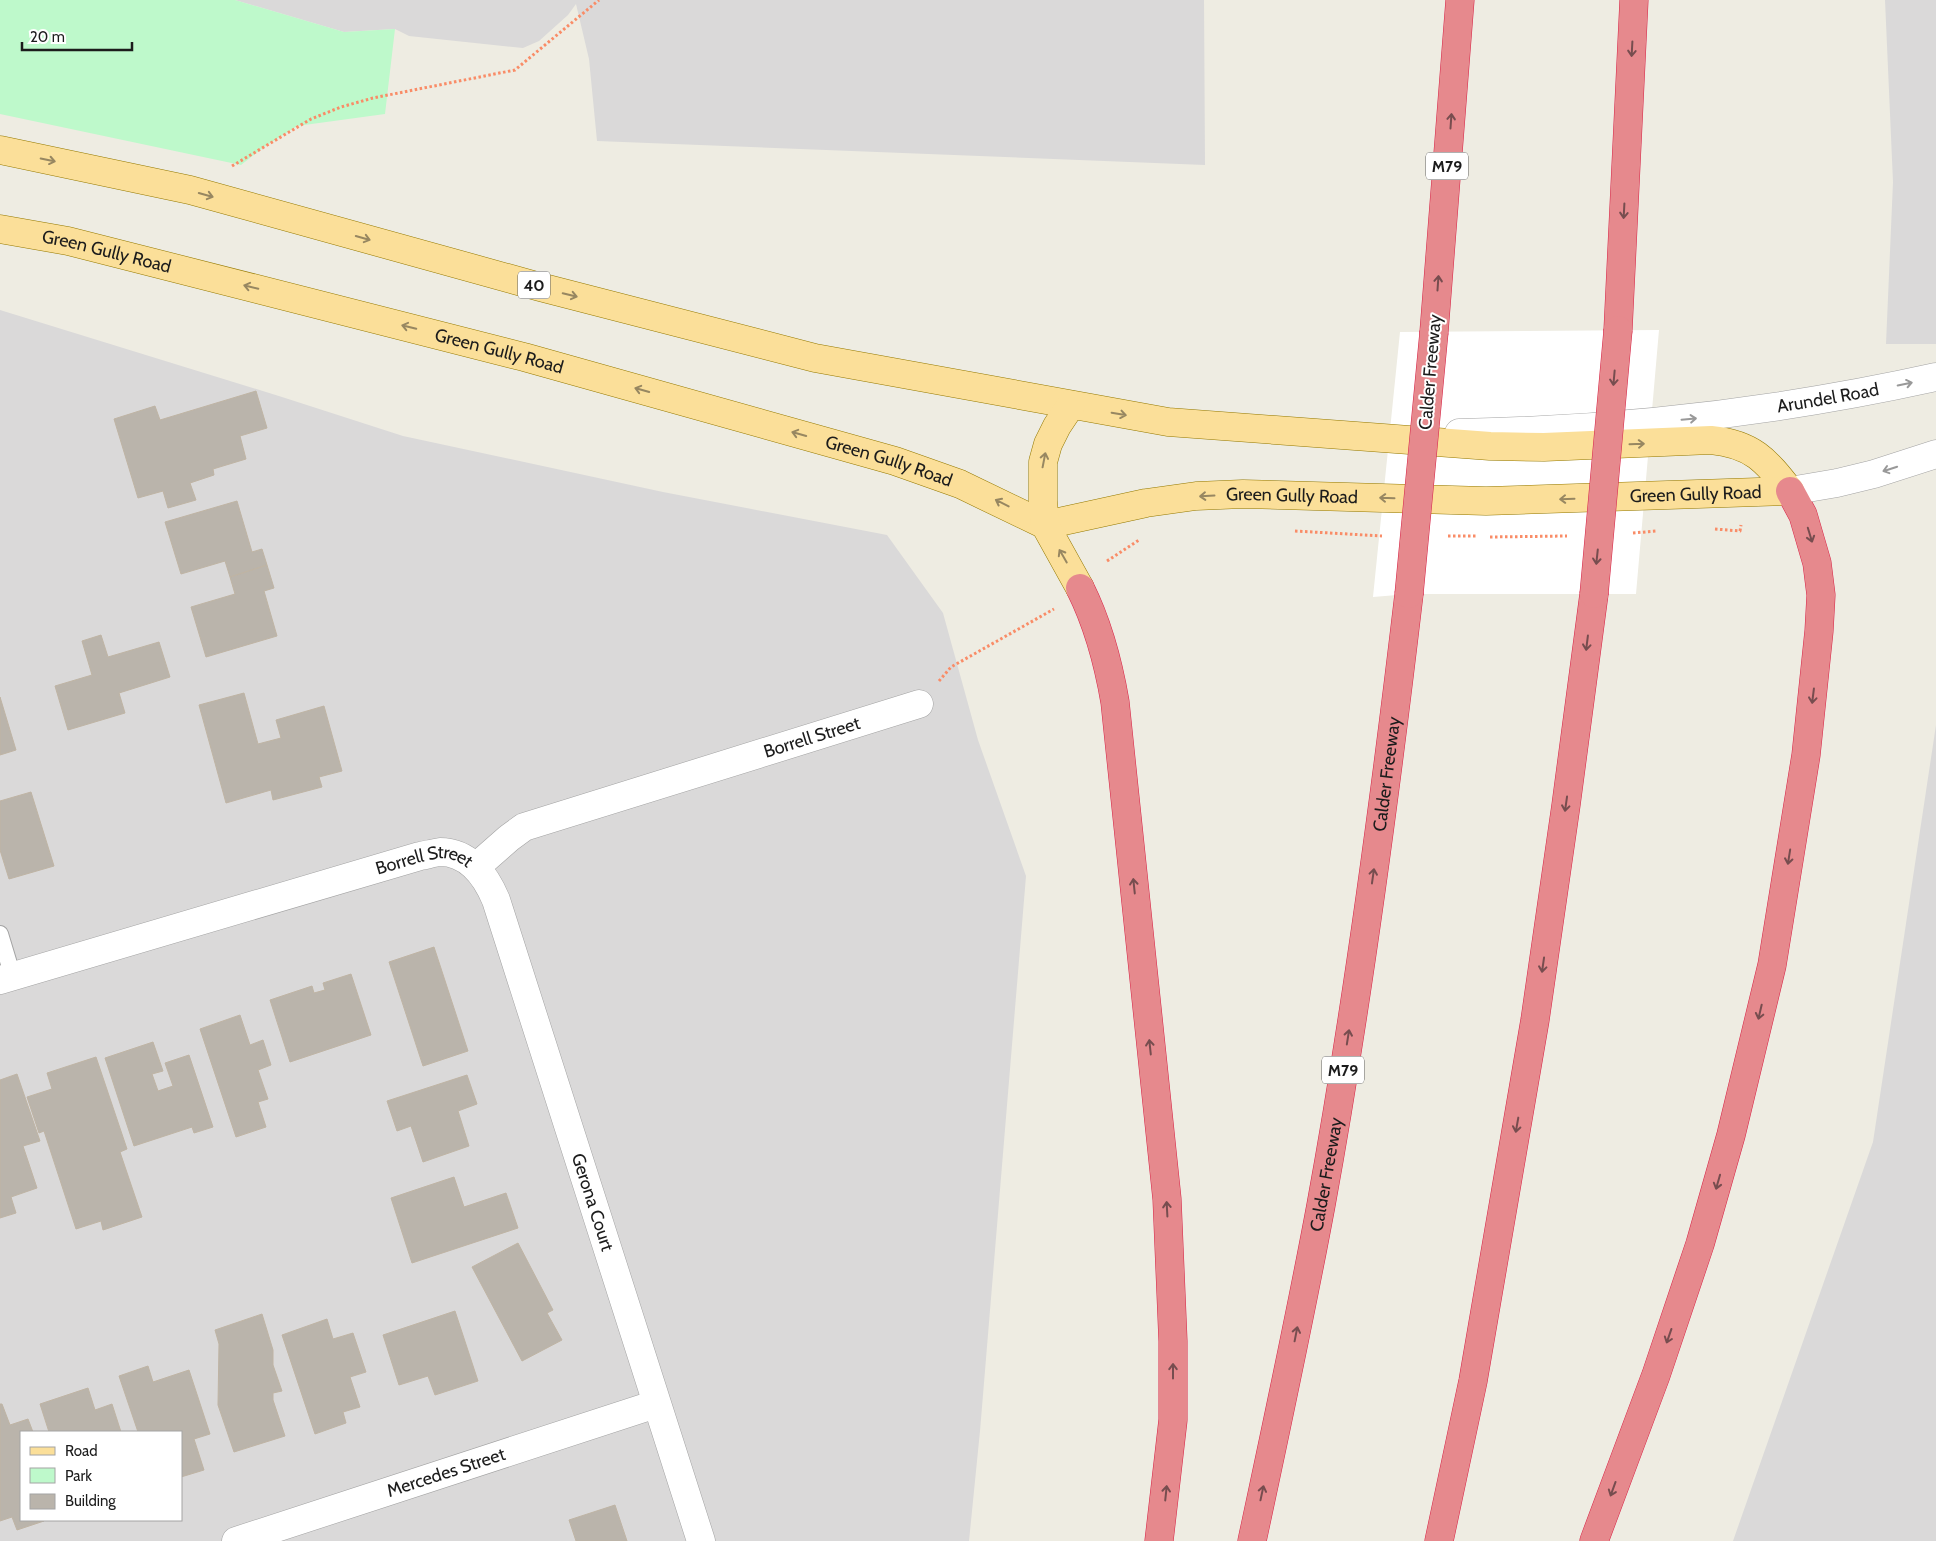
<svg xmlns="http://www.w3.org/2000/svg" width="1936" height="1541" font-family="Cabin,sans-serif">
	<rect width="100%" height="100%" fill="#eeece2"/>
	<path fill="#dad9d9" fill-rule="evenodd" d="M235 0H1204L1205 165 597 141 589 59 576 4 568 15 539 41 523 48 409 36 395 29 344 32Z
		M1885 0H1936V344H1886L1893 182Z
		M0 310 282 397 403 436 663 492 887 535 943 613 978 740 1026 876 980 1431 969 1541H0ZM21 1432H181V1520H21Z
		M1936 725V1541H1733L1873 1142Z"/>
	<path fill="#bef9cb" d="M0 0H235L344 32 395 29 385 114 297 126 264 147 241 165 0 114Z"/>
	<path fill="#fff" d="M1659 330 1636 594H1409L1373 597 1400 332Z"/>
	<path fill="#bab4ab" stroke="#bfb4a4" d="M256 391 267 428 240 436 246 459 213 469 214 475 190 483 196 500 168 508 163 491 138 498 114 419 155 406 160 420Z
		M237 501 252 552 262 549 267 565 230 577 225 561 181 574 165 522Z
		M267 565 274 588 264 591 277 636 206 657 191 607 235 594 230 577Z
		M101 635 108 657 159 642 170 677 119 693 125 713 68 730 55 686 92 675 82 641Z
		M244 693 258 744 281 738 276 720 324 706 342 771 319 777 322 787 273 800 271 790 226 803 199 705Z
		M0 697 16 750 0 755Z
		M31 792 54 866 9 879 0 850V801Z
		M434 947 468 1051 423 1066 389 962Z
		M351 974 371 1035 290 1062 270 1000 312 986 314 993 325 990 323 983Z
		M240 1015 250 1045 263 1040 271 1065 258 1070 268 1099 258 1102 266 1127 236 1137 200 1029Z
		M153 1042 163 1071 152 1074 158 1091 173 1086 165 1063 189 1055 213 1127 194 1133 192 1127 134 1146 105 1058Z
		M96 1057 127 1149 120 1152 142 1217 103 1230 101 1221 76 1229 44 1131 39 1133 27 1097 52 1089 47 1073Z
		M17 1074 40 1141 23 1146 37 1188 11 1197 16 1213 0 1218V1080Z
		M467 1075 477 1104 458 1111 469 1146 423 1162 411 1126 397 1131 387 1101Z
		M454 1177 464 1207 506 1193 518 1228 412 1263 391 1198Z
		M518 1243 553 1310 547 1313 562 1340 522 1361 472 1267Z
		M455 1311 478 1381 435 1395 428 1376 399 1385 383 1335Z
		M262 1314 273 1350V1365L282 1391 273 1393V1400L285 1436 234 1452 218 1405 219 1344 215 1330Z
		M327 1319 333 1339 353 1333 366 1372 350 1377 360 1407 343 1412 346 1423 315 1434 282 1335Z
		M148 1366 153 1382 189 1370 210 1434 194 1439 204 1470 181 1477V1432H138L119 1376Z
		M88 1388 95 1410 112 1404 121 1432H49L40 1404Z
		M0 1404H2L10 1425 28 1419 33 1432H21V1520L44 1521 17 1530 12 1517 0 1521Z
		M615 1505 627 1541H576L569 1520Z"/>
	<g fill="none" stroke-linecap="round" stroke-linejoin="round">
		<g stroke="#a3a3a3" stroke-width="18">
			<path id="service" d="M0 934 13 977"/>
		</g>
		<g stroke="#a3a3a3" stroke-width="29">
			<g id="minor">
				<path id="s1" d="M476 867 509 838 524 827 919 704"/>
				<path id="s2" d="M0 980 420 856C426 855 433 853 440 852 469 852 486 876 496 900L701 1541"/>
				<path id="s3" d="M236 1541 656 1404"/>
			</g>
		</g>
		<g stroke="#a3a3a3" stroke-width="29">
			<g id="tertiary">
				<path id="s4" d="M1459 433C1621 430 1778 412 1936 377"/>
				<path d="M1790 491 1837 483 1874 474 1936 454"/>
			</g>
		</g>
		<g stroke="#947900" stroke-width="29">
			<g id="primary">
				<path d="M0 150 190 190 540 287 815 358 1168 422 1490 446 1544 447 1711 440C1752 444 1766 460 1790 491"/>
				<path id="s5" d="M0 229 68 241 524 357 895 461 960 484 1045 525 1146 503 1196 496 1243 494 1486 501 1790 491"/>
				<path d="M1071 405 1057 426 1048 444 1043 462V501L1045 525 1080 588"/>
			</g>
		</g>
		<g stroke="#d72447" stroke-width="29">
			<g id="motorway">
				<path d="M1618 330 1634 0"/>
				<path d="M1434 332 1460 0"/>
				<path d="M1080 588C1098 624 1108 661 1115 702L1167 1199 1173 1341V1420L1159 1541"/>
				<path id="s6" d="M1252 1541C1276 1429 1300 1318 1321 1205 1358 1003 1385 798 1409 594"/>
				<path d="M1439 1541 1473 1381 1535 1020 1566 805 1594 594"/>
				<path d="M1594 1541 1656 1375 1700 1244 1731 1135 1772 965 1806 755 1819 631 1821 595 1817 563 1803 515 1790 491"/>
			</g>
		</g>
		<path stroke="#f98c67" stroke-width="3" stroke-dasharray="2.5 2.5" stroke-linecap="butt" d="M232 166 311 119 341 107 373 98 515 70 599 0
			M1715 529 1740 531 1741 525
			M1295 531 1382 536
			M1633 533 1656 531
			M1448 536H1477
			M1490 537 1567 536
			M1107 561 1139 540
			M939 681 951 667 1054 609"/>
		<use href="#service" stroke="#fff" stroke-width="16"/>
		<use href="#minor" stroke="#fff" stroke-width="28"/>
		<use href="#tertiary" stroke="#fff" stroke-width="28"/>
		<use href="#primary" stroke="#fbdf99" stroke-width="28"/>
		<use href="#motorway" stroke="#e6898d" stroke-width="28"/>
		<g stroke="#d72447" stroke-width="29" stroke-linecap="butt">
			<path id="motorway-bridge" d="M1409 594 1434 332
				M1594 594 1618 330"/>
		</g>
		<use href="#motorway-bridge" stroke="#e6898d" stroke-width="28"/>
	</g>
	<defs><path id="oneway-shaft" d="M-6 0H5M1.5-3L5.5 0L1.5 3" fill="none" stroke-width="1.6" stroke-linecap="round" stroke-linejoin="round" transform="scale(1.25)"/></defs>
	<g stroke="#774d4f">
		<use href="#oneway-shaft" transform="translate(1632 49) rotate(93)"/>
		<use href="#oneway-shaft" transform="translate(1451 121) rotate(-86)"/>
		<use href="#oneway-shaft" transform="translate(1624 211) rotate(93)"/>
		<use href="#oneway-shaft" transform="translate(1438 283) rotate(-86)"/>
		<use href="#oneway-shaft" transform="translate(1614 378) rotate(95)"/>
		<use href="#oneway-shaft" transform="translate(1810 535) rotate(73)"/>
		<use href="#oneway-shaft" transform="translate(1597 557) rotate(96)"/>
		<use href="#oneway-shaft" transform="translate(1587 643) rotate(97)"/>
		<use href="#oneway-shaft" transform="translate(1813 696) rotate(97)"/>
		<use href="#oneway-shaft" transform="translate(1566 804) rotate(98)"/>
		<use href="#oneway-shaft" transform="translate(1789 857) rotate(99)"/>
		<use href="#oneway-shaft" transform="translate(1373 876) rotate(-82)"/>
		<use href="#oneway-shaft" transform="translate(1134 886) rotate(-96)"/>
		<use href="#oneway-shaft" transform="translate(1543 965) rotate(98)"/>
		<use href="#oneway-shaft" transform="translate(1760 1012) rotate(103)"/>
		<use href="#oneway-shaft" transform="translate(1348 1037) rotate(-81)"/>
		<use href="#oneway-shaft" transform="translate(1150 1047) rotate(-96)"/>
		<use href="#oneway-shaft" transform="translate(1517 1125) rotate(100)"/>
		<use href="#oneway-shaft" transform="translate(1718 1182) rotate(106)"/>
		<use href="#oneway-shaft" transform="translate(1167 1209) rotate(-93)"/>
		<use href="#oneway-shaft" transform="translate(1296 1334) rotate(-79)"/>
		<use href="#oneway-shaft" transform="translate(1669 1336) rotate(109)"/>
		<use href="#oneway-shaft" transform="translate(1173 1371) rotate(-90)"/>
		<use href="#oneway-shaft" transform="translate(1613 1489) rotate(110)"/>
		<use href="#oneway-shaft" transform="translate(1166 1493) rotate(-84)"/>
		<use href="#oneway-shaft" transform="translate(1262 1493) rotate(-78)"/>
	</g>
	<g stroke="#978761">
		<use href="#oneway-shaft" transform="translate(48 160) rotate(12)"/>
		<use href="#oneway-shaft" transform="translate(206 195) rotate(16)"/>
		<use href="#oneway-shaft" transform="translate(363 238) rotate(16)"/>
		<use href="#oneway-shaft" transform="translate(251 287) rotate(-166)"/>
		<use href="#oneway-shaft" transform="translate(570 295) rotate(14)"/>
		<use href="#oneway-shaft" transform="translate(409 327) rotate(-166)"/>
		<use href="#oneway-shaft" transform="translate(642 390) rotate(-164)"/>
		<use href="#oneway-shaft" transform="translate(1119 414) rotate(10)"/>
		<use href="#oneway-shaft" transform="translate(799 434) rotate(-164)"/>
		<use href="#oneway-shaft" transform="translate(1637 444) rotate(-2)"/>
		<use href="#oneway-shaft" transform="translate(1044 460) rotate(-79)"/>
		<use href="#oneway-shaft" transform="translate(1207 496) rotate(177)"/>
		<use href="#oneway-shaft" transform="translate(1387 498) rotate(-178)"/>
		<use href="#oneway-shaft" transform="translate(1567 499) rotate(178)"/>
		<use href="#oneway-shaft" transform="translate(1002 503) rotate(-153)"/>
		<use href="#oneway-shaft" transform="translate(1063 556) rotate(-120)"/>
	</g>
	<g stroke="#999">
		<use href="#oneway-shaft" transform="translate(1905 384) rotate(-12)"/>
		<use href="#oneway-shaft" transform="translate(1689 419) rotate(-5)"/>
		<use href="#oneway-shaft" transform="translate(1890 469) rotate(162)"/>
	</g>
	<g text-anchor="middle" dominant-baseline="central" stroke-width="4" stroke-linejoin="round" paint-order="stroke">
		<g fill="#fff" stroke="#606060" stroke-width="1">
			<rect x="1426" y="152.5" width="42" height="27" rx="4"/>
			<rect x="518" y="271.5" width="32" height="27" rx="4"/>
			<rect x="1322" y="1056.5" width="42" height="27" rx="4"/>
		</g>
		<g font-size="16" font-weight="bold" fill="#1c1c1c">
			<text x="1447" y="166">M79</text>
			<text x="534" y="285">40</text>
			<text x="1343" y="1070">M79</text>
		</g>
		<g font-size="18" fill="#1c1c1c" stroke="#fff">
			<text stroke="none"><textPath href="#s5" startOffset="109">Green Gully Road</textPath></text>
			<text stroke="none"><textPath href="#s5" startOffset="514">Green Gully Road</textPath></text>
			<text transform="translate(1430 372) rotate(-85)">Calder Freeway</text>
			<text stroke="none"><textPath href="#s4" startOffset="371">Arundel Road</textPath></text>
			<text stroke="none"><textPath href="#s5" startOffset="919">Green Gully Road</textPath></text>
			<text stroke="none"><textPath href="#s5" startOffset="1742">Green Gully Road</textPath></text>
			<text stroke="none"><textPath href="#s5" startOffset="1338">Green Gully Road</textPath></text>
			<text stroke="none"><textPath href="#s1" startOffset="364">Borrell Street</textPath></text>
			<text stroke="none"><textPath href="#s6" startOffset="779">Calder Freeway</textPath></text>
			<text stroke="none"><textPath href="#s2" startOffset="442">Borrell Street</textPath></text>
			<text stroke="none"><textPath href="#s6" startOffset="374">Calder Freeway</textPath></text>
			<text stroke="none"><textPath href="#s2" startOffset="854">Gerona Court</textPath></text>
			<text stroke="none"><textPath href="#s3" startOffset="221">Mercedes Street</textPath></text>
		</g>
	</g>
	<rect x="20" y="1431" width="162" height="90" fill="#ffffff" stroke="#a4a4a4"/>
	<rect x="30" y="1447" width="25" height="8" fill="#fbdf99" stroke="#a4a4a4"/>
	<text x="65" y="1456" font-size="15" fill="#1c1c1c">Road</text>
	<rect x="30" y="1468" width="25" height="15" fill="#bef9cb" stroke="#a4a4a4"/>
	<text x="65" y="1481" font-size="15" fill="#1c1c1c">Park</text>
	<rect x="30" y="1494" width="25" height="15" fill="#bab4ab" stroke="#a4a4a4"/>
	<text x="65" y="1506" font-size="15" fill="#1c1c1c">Building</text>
	<path d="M22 42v8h110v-8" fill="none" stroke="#1c1c1c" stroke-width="2.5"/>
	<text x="30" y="42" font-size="15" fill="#1c1c1c" stroke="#ffffff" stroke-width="4" paint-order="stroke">20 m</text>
</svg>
